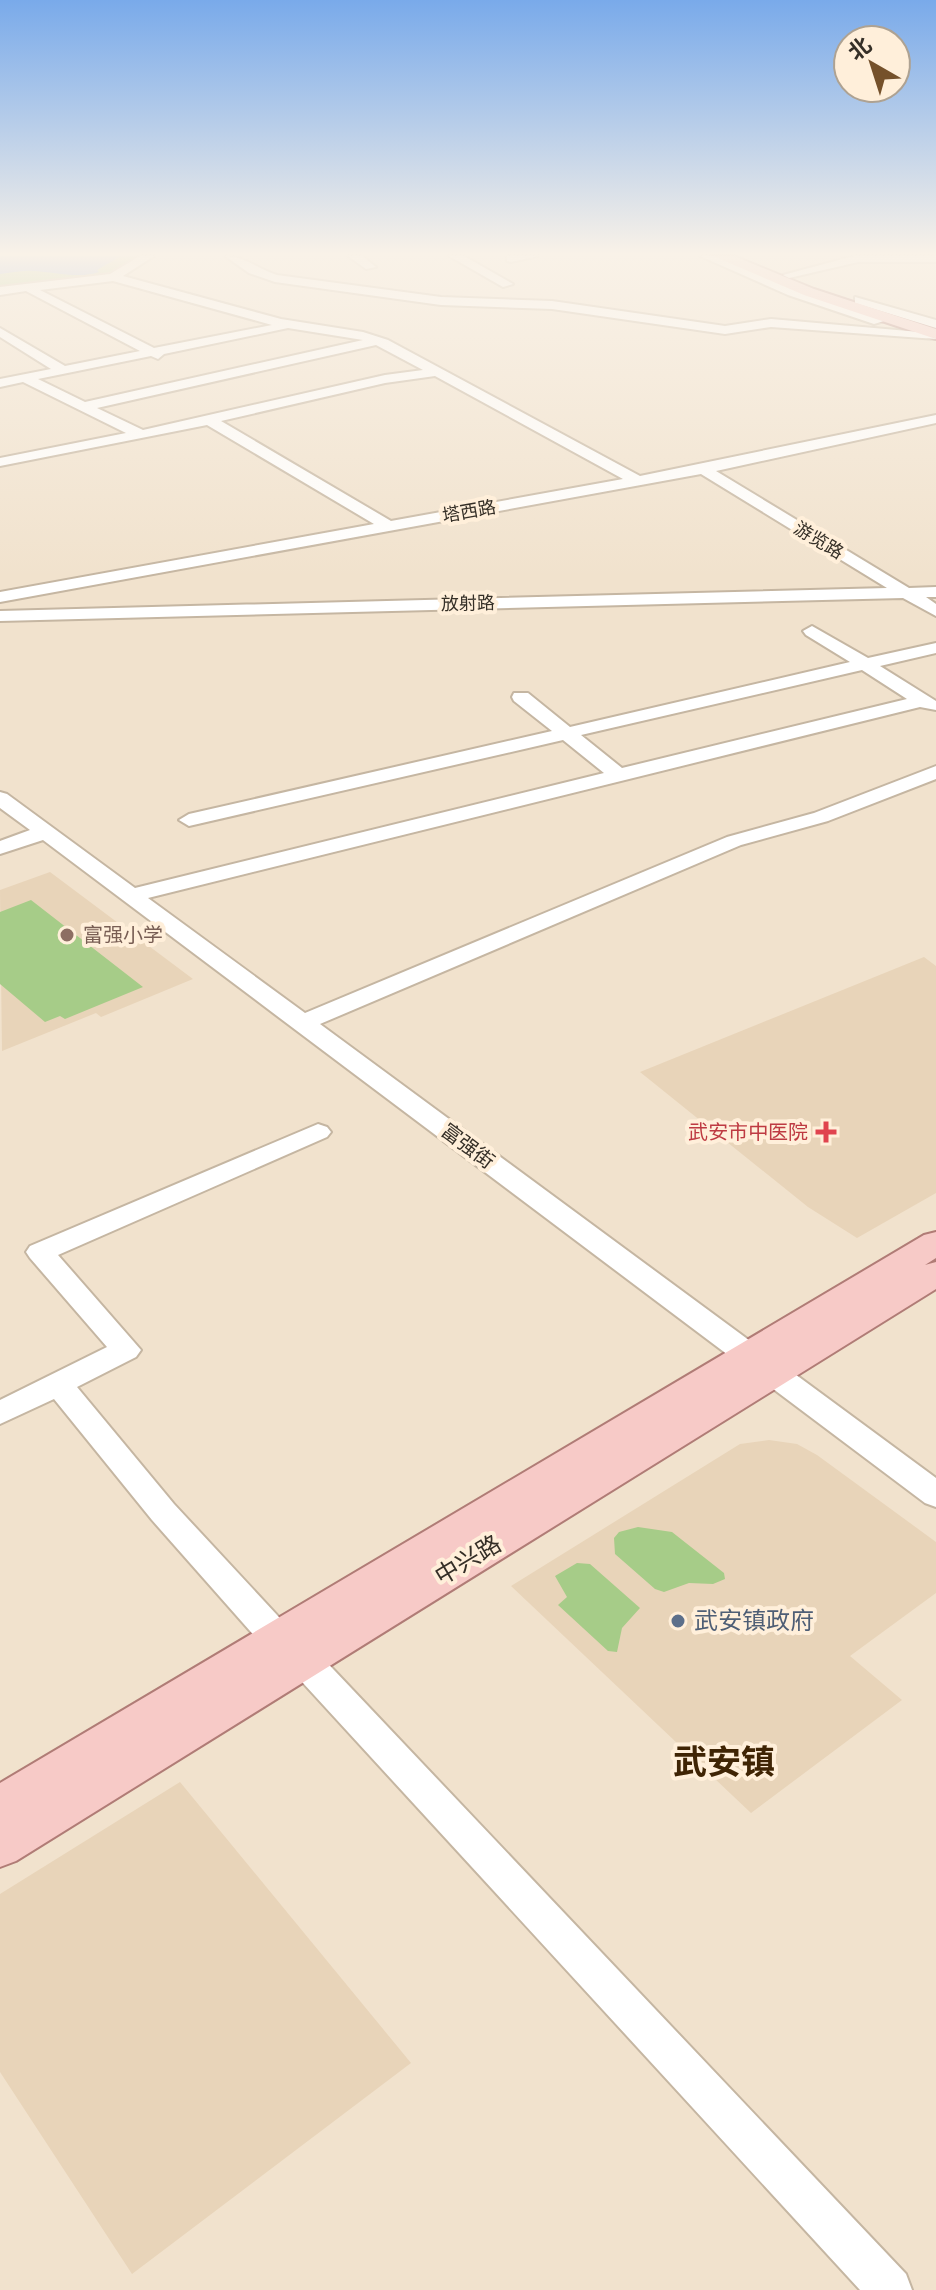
<svg xmlns="http://www.w3.org/2000/svg" width="936" height="2290" font-family="Roboto,'Noto Sans SC',sans-serif">
	<rect width="100%" height="100%" fill="#f1e2cd"/>
	<path fill="#e8d4b9" d="M50 872 193 979 101 1017 96 1013 2 1051 0 890Z
		M924 957 936 966V1193L857 1238 808 1207 640 1072Z
		M769 1440 797 1444 817 1455 936 1542V1593L850 1656 902 1700 751 1813 511 1586 740 1444Z
		M180 1782 411 2063 132 2274 0 2072V1894Z"/>
	<path fill="#a6cc88" d="M0 256H139L106 274 0 289Z
		M31 900 143 987 65 1019 60 1016 45 1022 0 984V912Z
		M638 1527 672 1532 724 1573 725 1579 713 1584 689 1583 664 1592 655 1589 615 1554 614 1538 619 1532Z
		M577 1563 590 1564 640 1608 622 1628 617 1652 608 1651 558 1605 567 1597 555 1576Z"/>
	<path fill="#739bec" d="M0 256H121L97 270 99 272C79 279 54 272 33 271 22 270 11 273 0 274Z"/>
	<g fill="none" stroke-linecap="round" stroke-linejoin="round">
		<g stroke="#c5b6a2" stroke-width="4">
			<path id="minor" d="M140 256H154L123 276 281 319 363 332 388 340 640 476 936 415V423L716 471 909 588 936 587V597H926L936 604V616L903 598 0 621V611L887 588 701 474 0 602V592L374 524 207 425 0 466V458L126 433 23 382 0 387V379L51 369 0 337V328L65 366 140 351 26 291 0 295V287L110 274ZM113 281 272 325 154 348 40 290ZM288 328 363 340 85 402 38 379 151 356 158 359 164 354ZM376 345 423 370 385 375 143 430 97 408ZM435 376 623 479 391 521 221 421 385 383Z
				M225 256C244 256 258 269 277 275L441 297 552 301 725 326 771 319 931 333 935 334 936 339 771 327 725 334 552 309 441 305 275 282 249 273Z
				M348 256H362L376 267 366 269Z
				M449 256H464L513 284 503 287Z
				M700 256H716L884 321 874 324 788 295Z
				M854 256H936V262H858L789 278 783 275Z
				M507 257V256H538L511 262 507 261Z
				M855 297 936 320V328L855 303Z
				M812 626 868 658 936 643V653L880 666 936 701V710L920 707 148 898 305 1013 727 837 814 813 936 766V779L828 821 741 845 320 1024 936 1478V1507L925 1503 43 840 0 854V841L30 830 0 808V792L7 794 135 888 604 773 563 740 189 826 179 820 189 814 552 731 514 701 512 697 514 693H528L570 727 850 662 806 635 803 631ZM862 670 907 699 622 768 581 735Z
				M318 1124 327 1127 331 1132 327 1137 58 1255 141 1350 136 1357 77 1387 174 1504 290 1629 295 1639 290 1649 278 1652 266 1649 152 1520 54 1399 0 1424V1400L107 1347 30 1258 26 1252 30 1246Z
				M304 1647 316 1651 906 2274 912 2290H860L292 1671 287 1661 292 1651Z"/>
		</g>
		<g stroke="#b07c76" stroke-width="4">
			<path id="major" d="M713 256H734L814 289 936 329V339L804 295Z
				M936 1232V1258L925 1265 936 1262V1289L16 1861 0 1867V1783L924 1235Z"/>
		</g>
		<use href="#minor" fill="#fff" fill-rule="evenodd"/>
		<use href="#major" fill="#f7cac7" fill-rule="evenodd"/>
	</g>
	<linearGradient id="sky" x2="0" y2="1"><stop stop-color="#79aaea"/><stop offset="0.44" stop-color="#f9f2e8"/><stop offset="1" stop-color="#f9f2e8" stop-opacity="0"/></linearGradient>
	<rect width="936" height="577" fill="url(#sky)"/>
	<circle fill="#8d6e63" stroke="#ffefda" stroke-width="3" cx="67" cy="935" r="8"/>
	<path fill="#e0444e" stroke="#ffefda" stroke-width="3" d="M822 1120h8v8h8v8h-8v8h-8v-8h-8v-8h8z"/>
	<circle fill="#5c6f8a" stroke="#ffefda" stroke-width="3" cx="678" cy="1621" r="8"/>
	<g text-anchor="middle" dominant-baseline="central" stroke-width="8" stroke-linejoin="round" paint-order="stroke">
		<g font-size="18" fill="#352f27" stroke="#ffefda">
			<text transform="translate(469 511) rotate(-10)">塔西路</text>
			<text transform="translate(819 540) rotate(31)">游览路</text>
			<text transform="translate(468 603) rotate(-1)">放射路</text>
		</g>
		<g font-size="20" fill="#785e54" stroke="#ffefda" text-anchor="start">
			<text x="83" y="935">富强小学</text>
		</g>
		<g font-size="20" fill="#be3a42" stroke="#ffefda" text-anchor="end">
			<text x="808" y="1132">武安市中医院</text>
		</g>
		<g font-size="20" fill="#352f27" stroke="#ffefda">
			<text transform="translate(468 1146) rotate(37)">富强街</text>
		</g>
		<g font-size="24" fill="#352f27" stroke="#ffefda">
			<text transform="translate(468 1560) rotate(-31)">中兴路</text>
		</g>
		<g font-size="24" fill="#4e5e75" stroke="#ffefda" text-anchor="start">
			<text x="694" y="1621">武安镇政府</text>
		</g>
		<g font-size="34" font-weight="bold" fill="#3f2404" stroke="#ffefda">
			<text x="724" y="1762">武安镇</text>
		</g>
	</g>
	<g transform="translate(872 64) rotate(321)"><circle r="38" fill="#ffefda" stroke="#aea292" stroke-width="2"/>
	<path d="M0-6L14 30L0 20L-14 30Z" fill="#75512b"/>
	<text y="-12" font-size="22" font-weight="bold" text-anchor="middle" fill="#352f27">北</text>
	</g>
</svg>
